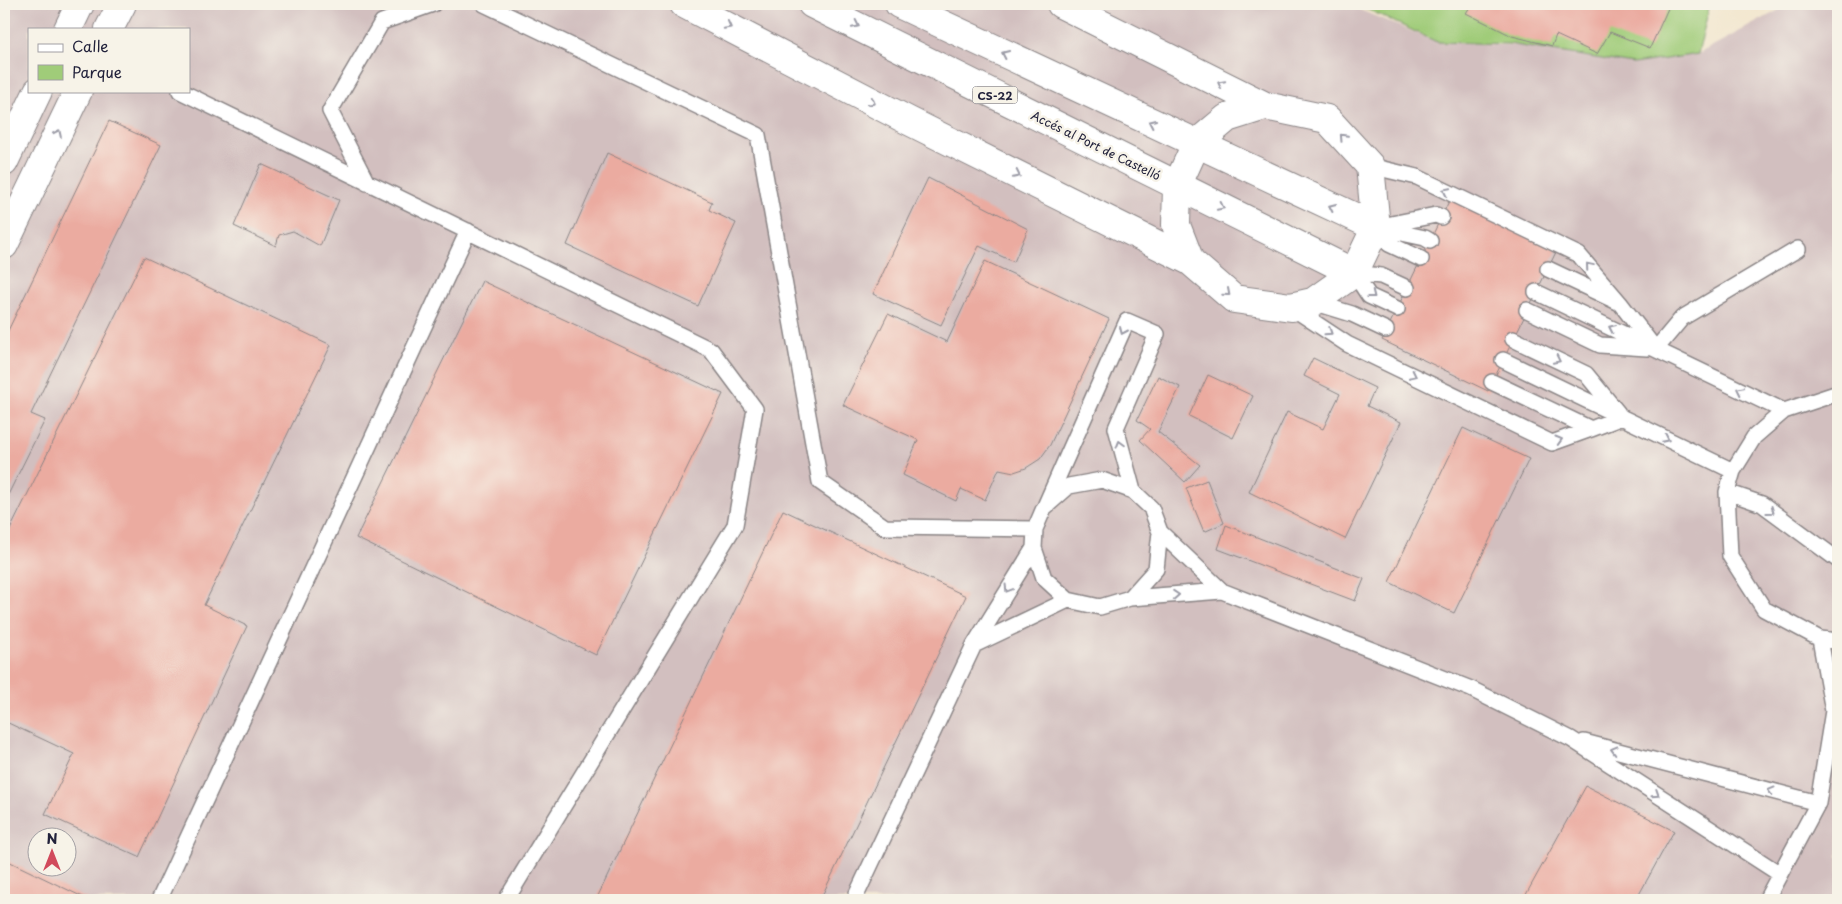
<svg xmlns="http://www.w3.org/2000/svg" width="1842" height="904" font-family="'Playpen Sans',sans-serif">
	<rect width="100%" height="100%" fill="#f7f3e8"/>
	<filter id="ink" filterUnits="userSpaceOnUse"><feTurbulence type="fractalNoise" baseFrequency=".02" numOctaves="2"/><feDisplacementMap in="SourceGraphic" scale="10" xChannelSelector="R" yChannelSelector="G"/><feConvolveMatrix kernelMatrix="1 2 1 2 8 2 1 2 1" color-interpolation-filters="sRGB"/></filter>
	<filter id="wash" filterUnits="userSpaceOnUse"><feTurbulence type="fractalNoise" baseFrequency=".0096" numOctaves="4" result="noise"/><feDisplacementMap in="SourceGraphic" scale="20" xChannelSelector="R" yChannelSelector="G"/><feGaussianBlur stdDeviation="1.12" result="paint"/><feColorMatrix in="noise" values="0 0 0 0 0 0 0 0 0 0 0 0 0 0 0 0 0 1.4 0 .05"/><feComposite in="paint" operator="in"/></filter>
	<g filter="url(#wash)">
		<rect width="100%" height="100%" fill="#f3e7cf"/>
		<path fill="#d2bfbf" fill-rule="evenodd" d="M4 4H1346L1437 42 1698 54 1790 4H1838V900H4ZM29 29H189V91H29ZM38 836H68V866H38Z"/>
		<path fill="#a0cc79" stroke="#61775a" d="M1356 4H1710L1698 54 1633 64 1509 44 1437 42Z"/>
		<g id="blocks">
			<path fill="#ebaba0" d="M1472 4H1670L1650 48 1610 32 1597 54 1556 35 1552 46 1512 36 1466 13Z
				M109 121 161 145 31 414 45 420 4 503V339Z
				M607 153 712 202 709 210 736 223 698 306 567 245Z
				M261 164 339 200 320 246 293 231 279 235 276 246 234 226Z
				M928 178 1028 229 1014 262 979 246 941 325 873 294Z
				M1450 199 1557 250 1488 391 1382 340Z
				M144 257 331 345 204 605 247 626 139 857 45 814 74 754 4 721V542Z
				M985 261 1109 319 1050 445 1040 459 1026 468 1014 472 999 469 985 500 961 489 956 501 903 475 918 440 843 405 888 314 947 342Z
				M482 281 723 394 596 655 356 538Z
				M1313 358 1375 388 1367 406 1401 422 1345 539 1249 492 1287 412 1323 429 1340 394 1304 376Z
				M1208 375 1253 396 1233 438 1189 416Z
				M1158 376 1180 387 1158 432 1200 465 1185 482 1140 440 1150 429 1137 420Z
				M1463 428 1529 459 1454 613 1389 582Z
				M1207 480 1224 523 1204 532 1186 488Z
				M783 510 966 596 820 900H596Z
				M1226 525 1364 579 1355 601 1218 549Z
				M1586 786 1674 831 1636 900H1523Z
				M4 859 89 900H4Z
				M1838 890V900H1835L1833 899Z"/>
		</g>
	</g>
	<g filter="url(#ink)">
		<use href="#blocks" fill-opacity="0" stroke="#8a8485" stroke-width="1"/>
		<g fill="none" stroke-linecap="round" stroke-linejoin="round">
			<g stroke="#8a8485" stroke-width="18">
				<path id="lane" d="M484 4 758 135 820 482 885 527 1035 529
					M180 91 711 350 755 409 735 525 506 900
					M1370 166 1417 177 1579 255 1620 303
					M367 183 330 111 382 22 433 4
					M1376 227 1436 215 1441 217
					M1376 227 1389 244 1421 259
					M1383 229 1425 238 1430 241
					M1548 269 1620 303 1653 346
					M1354 273 1369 296 1397 309
					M1354 273 1381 276 1407 288
					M1536 292 1784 411
					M1313 302 1352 314 1386 330
					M1291 307 1347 344 1552 443 1591 429
					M1527 310 1600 345 1647 348
					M1513 339 1586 374 1618 413
					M1656 349 1682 318 1798 249
					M1503 360 1733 471
					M1492 382 1591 429 1622 417
					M1838 393 1784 411 1754 437 1733 471 1727 492 1730 556 1764 609 1820 639 1838 641
					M1727 492 1762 504 1838 560
					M1046 504 1127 321 1157 334 1116 428 1133 491
					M1160 532 1156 569 1130 598 1100 607 1068 600 1044 578 1034 548 1035 529 1044 508 1069 486 1102 480 1133 491 1151 508 1160 532 1222 591 1471 689 1571 739 1780 874
					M1130 598 1222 591
					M974 645 1068 600
					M1584 742 1818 803
					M163 900 160 898 468 231
					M854 900 974 645 1034 548
					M1766 900 1818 803 1833 711 1820 639"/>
			</g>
			<g stroke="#8a8485" stroke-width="30">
				<path id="street" d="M684 4 909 121 1190 261 1234 299 1291 307 1313 302 1354 273 1376 227 1370 166 1327 119 1265 106 1227 118 1196 144 1177 186 1176 225 1190 261
					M1061 4 1265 106
					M68 29 80 4
					M109 29 122 4
					M4 162 38 91
					M4 245 78 91"/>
			</g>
			<g stroke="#8a8485" stroke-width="30">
				<path id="highway" d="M812 4 1354 273
					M899 4 1376 227"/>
			</g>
			<use href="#lane" stroke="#fff" stroke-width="15"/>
			<use href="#street" stroke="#fff" stroke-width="28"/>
			<use href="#highway" stroke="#fff" stroke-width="28"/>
		</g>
		<defs><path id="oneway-chevron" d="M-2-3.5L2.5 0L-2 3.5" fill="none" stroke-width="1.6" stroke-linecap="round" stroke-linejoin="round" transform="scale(1.25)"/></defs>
		<g stroke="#9c9ca7">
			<use href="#oneway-chevron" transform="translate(856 25) rotate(26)"/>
			<use href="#oneway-chevron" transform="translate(728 26) rotate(28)"/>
			<use href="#oneway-chevron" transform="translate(1005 54) rotate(-155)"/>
			<use href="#oneway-chevron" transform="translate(1221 84) rotate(-153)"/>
			<use href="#oneway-chevron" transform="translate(872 102) rotate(28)"/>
			<use href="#oneway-chevron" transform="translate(1152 123) rotate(-155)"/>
			<use href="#oneway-chevron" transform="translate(58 133) rotate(-64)"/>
			<use href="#oneway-chevron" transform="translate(1343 137) rotate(-133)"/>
			<use href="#oneway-chevron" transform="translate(1017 175) rotate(26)"/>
			<use href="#oneway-chevron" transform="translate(1446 191) rotate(-154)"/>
			<use href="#oneway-chevron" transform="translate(1221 207) rotate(26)"/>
			<use href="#oneway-chevron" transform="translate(1332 207) rotate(-155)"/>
			<use href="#oneway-chevron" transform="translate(1589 266) rotate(-130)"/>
			<use href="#oneway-chevron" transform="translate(1227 293) rotate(41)"/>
			<use href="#oneway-chevron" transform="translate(1372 295) rotate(38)"/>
			<use href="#oneway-chevron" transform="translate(1612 328) rotate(-155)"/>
			<use href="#oneway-chevron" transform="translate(1123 331) rotate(114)"/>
			<use href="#oneway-chevron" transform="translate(1329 332) rotate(33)"/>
			<use href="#oneway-chevron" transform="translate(1557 360) rotate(26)"/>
			<use href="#oneway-chevron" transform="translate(1413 375) rotate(26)"/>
			<use href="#oneway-chevron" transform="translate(1740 390) rotate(-154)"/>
			<use href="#oneway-chevron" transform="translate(1666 439) rotate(26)"/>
			<use href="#oneway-chevron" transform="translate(1559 440) rotate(-16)"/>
			<use href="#oneway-chevron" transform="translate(1120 444) rotate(-106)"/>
			<use href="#oneway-chevron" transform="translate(1771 511) rotate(36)"/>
			<use href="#oneway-chevron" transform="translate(1008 589) rotate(121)"/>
			<use href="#oneway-chevron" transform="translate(1176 595) rotate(-4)"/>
			<use href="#oneway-chevron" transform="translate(1614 750) rotate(-165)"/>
			<use href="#oneway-chevron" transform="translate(1771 791) rotate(-165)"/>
			<use href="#oneway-chevron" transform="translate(1656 794) rotate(33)"/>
		</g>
	</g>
	<g text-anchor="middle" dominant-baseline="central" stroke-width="5" stroke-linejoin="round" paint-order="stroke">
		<rect fill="#f7f3e8" stroke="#62616f" stroke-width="1" x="972.5" y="86.5" width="45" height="17" rx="4"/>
		<g font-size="11" font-weight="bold" fill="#22223b">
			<text x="995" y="95">CS-22</text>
		</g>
		<g font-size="12" fill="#22223b" stroke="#f7f3e8">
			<text transform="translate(1096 145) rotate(26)">Accés al Port de Castelló</text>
		</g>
	</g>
	<rect width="1842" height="904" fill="none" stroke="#f7f3e8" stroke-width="20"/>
	<rect x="28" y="28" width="162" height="65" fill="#f7f3e8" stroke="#a29fa3"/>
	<rect x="38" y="44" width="25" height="8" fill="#ffffff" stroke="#a29fa3"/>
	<text x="72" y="52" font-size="15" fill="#22223b">Calle</text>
	<rect x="38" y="65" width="25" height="15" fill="#a0cc79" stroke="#a29fa3"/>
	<text x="72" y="78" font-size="15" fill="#22223b">Parque</text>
	<g transform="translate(52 852)"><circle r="24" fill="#f7f3e8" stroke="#a29fa3"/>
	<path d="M0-4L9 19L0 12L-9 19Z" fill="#d1495b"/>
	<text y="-8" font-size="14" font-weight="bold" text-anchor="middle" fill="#22223b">N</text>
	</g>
</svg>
